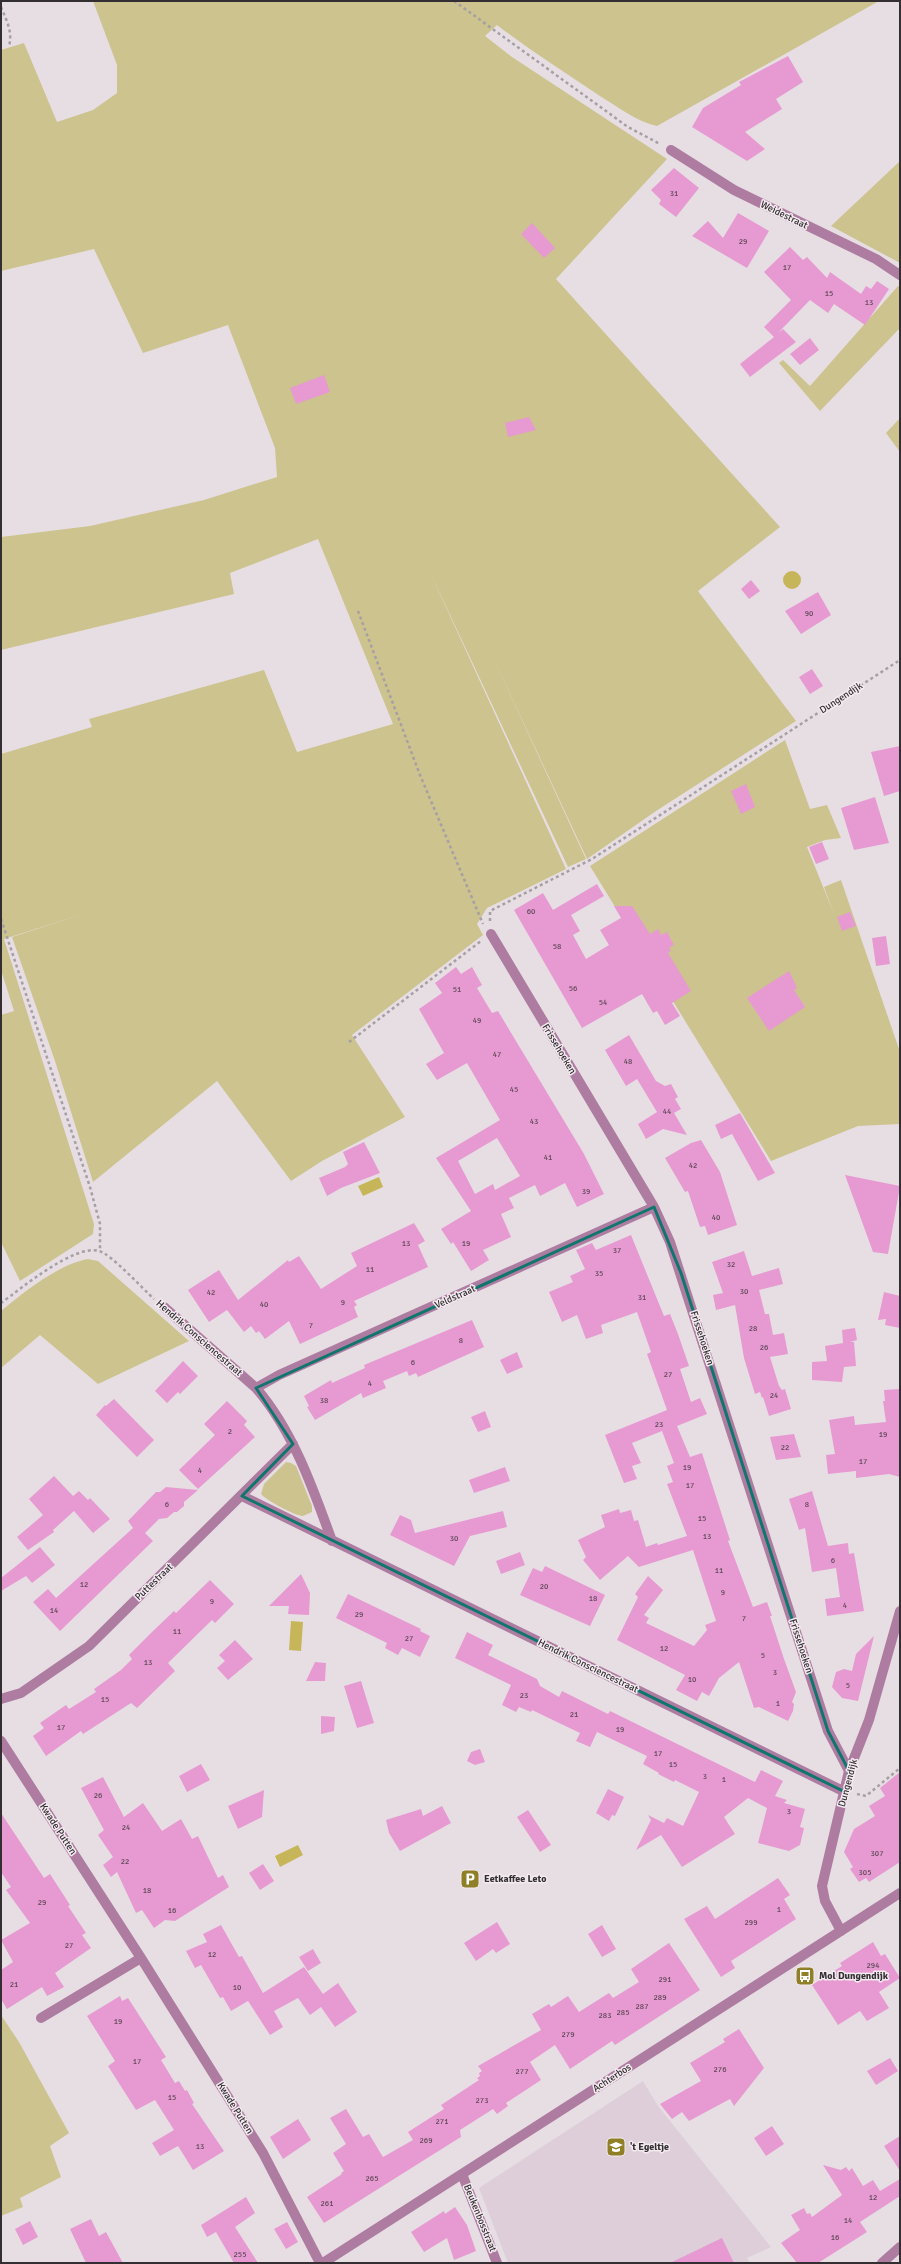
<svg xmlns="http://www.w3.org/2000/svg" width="901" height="2264" font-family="Signika,sans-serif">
	<rect width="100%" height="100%" fill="#e7dee4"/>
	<path fill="#deced9" d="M643 2081 658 2106 771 2247 747 2258 750 2263H508L479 2188Z"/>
	<path fill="#cdc38e" d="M93 1H879L657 126C637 122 620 108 603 98 567 74 531 51 497 25L485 36 512 57 667 159 556 279 780 527 698 591 796 721 656 811 587 859 491 653 586 859 568 867 429 570 566 869 487 908 477 924 483 935 352 1035 405 1117 322 1161 291 1181 217 1081 93 1182 55 1061 12 937 86 913 4 939 94 1224 93 1234 20 1281 1 1242V1015L14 1011 1 970V754L92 727 89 719 264 670 297 752 393 724 318 539 230 573 234 594 1 650V537L90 526 204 500 277 477 275 448 228 325 143 353 94 249 1 271V50L24 43 57 122 93 110 117 93V65Z
		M900 161V263L831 226Z
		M898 286 900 287V328L820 411 779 363 783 360 810 386Z
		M900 418V452L886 433Z
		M785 740 810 809 827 805 841 838 825 840 807 847 834 914 824 887 841 880 900 1052V1124L858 1126 771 1161 590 866Z
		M88 1259 98 1261 189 1341 98 1384 40 1335 1 1368V1311C24 1292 59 1264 88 1259Z
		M286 1462 291 1463 296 1466 312 1506V1512C309 1513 306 1515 303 1516 295 1516 266 1500 261 1494L264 1484Z
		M1 2015 19 2042 69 2133 50 2146 61 2177 20 2198 23 2207 1 2216Z"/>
	<path fill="#c7b559" d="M783 580a9 9 0 1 1 18 0a9 9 0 1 1-18 0Z
		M379 1177 383 1187 363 1196 358 1186Z
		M291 1621 303 1622 301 1651 289 1650Z
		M298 1845 303 1855 280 1867 275 1856Z"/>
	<path fill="#e69ad1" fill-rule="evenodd" d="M788 56 803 82 776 99 782 109 745 132 765 149 747 161 692 127 703 108 741 85 739 82Z
		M674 168 699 188 676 217 659 204 661 200 651 190Z
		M738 213 769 231 747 268 692 236 708 221 723 238Z
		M532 223 555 248 544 258 521 234Z
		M790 247 803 260 807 257 827 278 830 272 861 294 866 286 871 289 877 281 889 289 865 325 834 304 828 313 810 300 778 333 783 329 796 342 750 377 740 364 774 337 764 327 791 300 764 272Z
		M810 338 819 350 800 365 790 354Z
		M324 375 330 392 296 404 290 388Z
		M529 417 536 430 508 437 505 423Z
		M751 580 760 591 749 599 741 589Z
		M818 592 831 615 801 634 785 611Z
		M812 669 823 686 810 694 799 677Z
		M900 746V791L884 796 871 752Z
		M746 784 755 807 741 814 731 791Z
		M875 797 889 843 854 850 841 808Z
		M822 842 829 859 816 864 809 847Z
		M597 884 604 896 571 915 580 931 573 935 586 959 609 945 600 930 621 918 614 906H632L650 934 658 929 661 935 667 932 674 945 669 948 671 951 668 953 691 991 672 1003 680 1016 665 1025 657 1011 653 1013 642 994 582 1028 514 910 543 893 553 910Z
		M850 912 856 926 842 931 837 917Z
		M886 936 890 964 876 966 872 938Z
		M456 967 461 974 472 967 482 985 477 988 492 1013 498 1011 584 1154 604 1194 577 1207 565 1183 540 1196 535 1185 509 1198 514 1208 501 1214 511 1237 483 1250 489 1260 471 1271 453 1242 451 1244 441 1229 471 1211 436 1158 500 1120 467 1063 437 1080 426 1064 444 1053 419 1009 442 993 435 983ZM497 1138 520 1176 495 1190 493 1184 475 1194 458 1161Z
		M789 971 797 988 794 990 805 1007 769 1031 747 998Z
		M629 1035 656 1081 665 1086 671 1084 678 1097 675 1099 681 1109 674 1113 687 1135 663 1129 646 1139 638 1124 657 1112 637 1079 626 1086 605 1050Z
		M740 1113 775 1173 758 1181 732 1134 721 1139 715 1125Z
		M701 1140 720 1172 737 1225 708 1235 705 1226 700 1227 688 1191 685 1192 665 1158 691 1143Z
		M364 1142 380 1173 341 1188 327 1196 319 1178 345 1167 348 1164 343 1152Z
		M845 1175 900 1186 888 1254 873 1252Z
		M414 1223 425 1241 418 1245 428 1267 354 1301 357 1305 354 1307 358 1317 300 1344 289 1321 265 1339 259 1331 256 1333 251 1326 244 1332 227 1310 209 1322 188 1290 219 1270 238 1300 288 1260 289 1262 299 1256 321 1289 357 1266 351 1253Z
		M631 1235 664 1316 670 1314 678 1334 689 1366 680 1369 691 1402 700 1398 707 1414 677 1426 690 1457 702 1453 730 1540 728 1541 753 1607 767 1602 772 1616H770L784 1659 796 1692 792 1702 794 1704 793 1711 788 1721 759 1707 754 1708 739 1662 719 1678 709 1696 702 1692 697 1701 676 1690 685 1675 617 1640 638 1597 635 1594 648 1576 663 1590 644 1615 649 1618 646 1623 694 1646 707 1630 705 1625 716 1621 693 1550 639 1567 628 1556 600 1580 583 1560 586 1557 578 1540 605 1527 601 1515 619 1509 620 1513 631 1510 634 1521 638 1520 646 1547 657 1543 658 1545 687 1536 667 1484 673 1482 667 1466 674 1463 662 1431 632 1443 641 1463 632 1466 637 1479 624 1483 605 1435 667 1410 647 1354 651 1352 637 1312 601 1325 603 1333 586 1339 577 1315 562 1322 549 1292 573 1282 570 1276 585 1269 576 1250 592 1243 596 1250Z
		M744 1251 752 1276 779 1268 783 1284 759 1290 765 1314H769L773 1335 784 1333 788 1354 770 1357 779 1386 782 1390 785 1389 791 1409 769 1416 763 1397 762 1398 760 1392 755 1394 744 1358 735 1305 716 1310 713 1295 723 1293 712 1262Z
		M884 1292 900 1296V1328L885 1325 886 1319 878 1320Z
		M472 1320 484 1347 418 1377 416 1373 409 1376 407 1371 383 1381 386 1388 363 1398 361 1393 315 1420 307 1407 309 1406 304 1396 331 1380 332 1383 365 1368 364 1365Z
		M855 1328 857 1340 850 1342H854L856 1366 844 1367 842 1382 812 1380V1362L827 1361 825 1346 843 1343 842 1330Z
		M517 1352 523 1367 507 1374 500 1360Z
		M183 1361 198 1376 180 1394 178 1392 167 1403 155 1391Z
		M900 1389V1477L889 1474 856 1478V1471L828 1474 826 1455 835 1454 829 1420 854 1416 855 1425 886 1422 883 1401H885L884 1390Z
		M114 1399 154 1440 137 1457 96 1415 105 1405 106 1406Z
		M227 1401 247 1421 244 1425 255 1437 198 1489 179 1470 215 1435 204 1424Z
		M485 1411 491 1427 478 1432 471 1417Z
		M794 1434 801 1457 776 1460 770 1437Z
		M505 1467 510 1481 474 1493 469 1480Z
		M54 1476 73 1496 79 1491 88 1500 90 1498 110 1519 93 1533 74 1511 53 1530 54 1532 28 1550 17 1537 43 1515 29 1499Z
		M166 1487 198 1490 184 1502V1506L177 1512H174L167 1518 159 1519 145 1533 153 1541 60 1631 33 1602 48 1589 56 1598 133 1528 128 1521 156 1492H160Z
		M812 1491 828 1546 848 1543 849 1554 854 1553 864 1611 827 1616 825 1599 840 1597 836 1568 812 1572 805 1528 799 1530 789 1499Z
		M503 1511 507 1527 470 1536 454 1566 390 1535 400 1515 411 1520 415 1533Z
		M40 1547 55 1565 32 1583 26 1576 1 1591V1578Z
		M520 1552 525 1565 501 1574 496 1561Z
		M545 1566 605 1595 590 1626 520 1595 533 1568 542 1572Z
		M301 1574 310 1593 309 1615 288 1614 289 1606H269Z
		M210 1580 234 1604 215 1623 212 1620 168 1663 175 1671 137 1708 131 1703 83 1734 81 1731 46 1756 33 1736 44 1728 40 1723 66 1705 69 1709 96 1692 94 1689 121 1670 132 1659 129 1655 152 1632 174 1611 176 1613Z
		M348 1594 421 1629 420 1631 430 1636 420 1657 402 1648 398 1655 385 1648 387 1643 336 1618Z
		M467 1632 493 1645 488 1655 537 1679 540 1686 559 1697 562 1691 608 1714 610 1711 755 1782 761 1770 783 1781 775 1796 787 1800 784 1803 805 1809 800 1827 804 1828 800 1845 789 1851 758 1843 767 1808 748 1798 724 1817 735 1834 682 1867 661 1835 636 1850 651 1820 648 1815 664 1823 667 1818 683 1826 699 1792 675 1780 674 1782 658 1774 659 1773 643 1764 647 1756 597 1732 590 1747 576 1741 580 1733 532 1710 531 1712 519 1707 516 1712 502 1705 511 1685 455 1658Z
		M874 1636 858 1701 842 1698 832 1687 836 1672 844 1669 852 1671 856 1654Z
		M235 1640 253 1659 228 1680 217 1668 225 1661 219 1655Z
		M315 1662 326 1663 325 1681H306Z
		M361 1681 374 1723 357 1728 344 1686Z
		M321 1716 335 1717 334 1731 321 1734Z
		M480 1749 485 1762 475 1765 467 1761 471 1752Z
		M201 1764 210 1780 187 1792 179 1776Z
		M900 1772V1862L869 1882 866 1878 859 1882 850 1869 853 1867 844 1852 854 1829 875 1816 869 1806 885 1796 880 1788Z
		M103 1777 124 1817 143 1803 162 1831 181 1819 192 1839 198 1836 218 1878 223 1875 229 1887 175 1921 165 1920 154 1928 142 1910 136 1913 117 1872 111 1877 103 1865 113 1857 98 1835 104 1830 81 1788Z
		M608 1789 624 1797 615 1816 612 1815 609 1821 596 1813Z
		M264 1790 262 1817 238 1829 228 1806Z
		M442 1806 451 1823 400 1851 389 1833 386 1820 421 1809 423 1816Z
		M528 1810 551 1845 540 1852 517 1817Z
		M1 1813 44 1878 50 1874 70 1905 68 1906 86 1933 82 1935 91 1948 55 1973 64 1987 47 1996 42 1987 7 2009 1 1999V1970L13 1962 1 1940 30 1923 6 1890 11 1887 1 1872Z
		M263 1864 274 1881 260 1890 249 1873Z
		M778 1878 790 1895 784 1899 796 1919 731 1961 735 1968 721 1977 684 1919 707 1906 715 1919Z
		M497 1922 510 1944 496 1953 493 1949 476 1961 464 1943Z
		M221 1925 239 1957 242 1956 263 1993 304 1967 323 1994 338 1983 357 2012 335 2027 321 2007 310 2015 298 1998 274 2011 283 2027 270 2035 248 2001 231 2011 223 1997 220 1998 201 1965 195 1968 186 1951 207 1942 203 1934Z
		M602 1925 616 1949 602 1957 588 1934Z
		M873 1942 881 1956 885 1954 900 1978 879 1992 889 2008 867 2021 860 2011 838 2025 812 1985 842 1966 840 1963Z
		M669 1943 700 1990 615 2045 612 2041 570 2069 555 2045 530 2062 541 2080 506 2103 508 2106 497 2114 493 2109 460 2130 461 2137 456 2140 324 2223 307 2197 342 2174 341 2173 344 2171 333 2153 346 2144 330 2118 346 2109 363 2137 369 2134 383 2157 413 2140 408 2132 444 2109 441 2105 479 2080 477 2078 480 2076 479 2073 482 2071 478 2066 541 2030 532 2014 549 2004 551 2007 568 1996 579 2012 609 1993 613 1998 639 1982 631 1969Z
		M313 1949 321 1963 308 1971 299 1957Z
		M120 1996 122 2001 128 1998 166 2057 161 2060 175 2083 179 2081 185 2091 187 2090 194 2103 192 2104 224 2151 193 2170 178 2146 160 2156 152 2143 174 2130 155 2100 136 2110 108 2066 115 2061 87 2016Z
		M739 2029 764 2068 734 2106 730 2099 689 2121 682 2112 672 2119 660 2104 701 2081 690 2063 725 2042 723 2039Z
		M890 2058 898 2071 876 2085 867 2071Z
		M298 2119 311 2140 283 2159 270 2137Z
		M772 2126 784 2144 766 2156 754 2138Z
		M900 2136V2171L884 2146Z
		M823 2165 841 2170 846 2167 849 2171 852 2168 863 2186 873 2180 880 2191 900 2179V2196L860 2222 867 2232 818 2263H797L781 2243 800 2230 791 2215 804 2208 807 2214 810 2213 812 2217 842 2195Z
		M246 2197 255 2213 235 2227 258 2263H234L216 2232 207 2237 201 2225Z
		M455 2207 467 2225 476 2251 454 2260 447 2238 424 2252 411 2232 444 2211 445 2214Z
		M91 2219 99 2236 106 2232 123 2263H86L70 2229Z
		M30 2221 38 2237 23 2245 15 2229Z
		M287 2222 298 2242 286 2249 274 2229Z
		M722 2238 734 2263H670Z"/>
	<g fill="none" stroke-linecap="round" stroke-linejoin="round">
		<path stroke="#a69fa4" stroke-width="2.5" stroke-dasharray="3 3" stroke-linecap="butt" d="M454 1 628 127 660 144
			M1 7C6 19 13 32 9 46
			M358 611 420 775 483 924
			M1 919 90 1187 100 1224V1251
			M490 921V911L592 859 900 660
			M349 1042 481 941
			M1 1303C22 1288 74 1244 99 1251 110 1253 144 1290 154 1299
			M857 1794 866 1796 900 1768"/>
		<path stroke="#ae7ca0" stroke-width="10" d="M671 150 734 190 876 259 900 275
			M491 934 654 1207 670 1242 828 1731 849 1771
			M164 1307 256 1388C293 1431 313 1488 332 1541
			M256 1388 279 1375 654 1207
			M242 1496 845 1792
			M1 1699 21 1693 89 1646 293 1444
			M1 1741 141 1958 263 2153 320 2263
			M841 1931 825 1901 822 1886 849 1771 869 1720 900 1611
			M41 2018 141 1958
			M462 2174 497 2263
			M323 2263 900 1893
			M882 2263 900 2247"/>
	</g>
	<path fill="none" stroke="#0f766e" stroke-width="3" stroke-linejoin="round" d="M654 1207 681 1273 828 1731 849 1771 845 1792 242 1496 293 1444 256 1388Z"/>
	<defs>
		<g id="parking-square" transform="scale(1)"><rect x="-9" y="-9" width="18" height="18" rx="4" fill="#8f7f26" stroke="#f4ebf1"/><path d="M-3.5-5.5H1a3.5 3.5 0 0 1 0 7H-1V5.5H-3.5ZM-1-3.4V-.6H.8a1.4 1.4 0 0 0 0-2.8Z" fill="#fff"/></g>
		<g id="bus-square" transform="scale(1)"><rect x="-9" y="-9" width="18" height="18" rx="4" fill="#8f7f26" stroke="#f4ebf1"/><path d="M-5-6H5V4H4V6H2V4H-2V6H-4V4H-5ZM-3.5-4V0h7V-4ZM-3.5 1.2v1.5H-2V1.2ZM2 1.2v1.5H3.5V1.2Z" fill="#fff"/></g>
		<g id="school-square" transform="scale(1)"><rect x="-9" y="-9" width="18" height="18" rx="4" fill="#8f7f26" stroke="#f4ebf1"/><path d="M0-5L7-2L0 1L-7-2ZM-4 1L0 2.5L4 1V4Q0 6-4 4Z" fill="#fff"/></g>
	</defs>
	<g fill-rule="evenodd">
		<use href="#parking-square" x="470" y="1879"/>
		<use href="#bus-square" x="805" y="1976"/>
		<use href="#school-square" x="616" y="2147"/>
	</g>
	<g text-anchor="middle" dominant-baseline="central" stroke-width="3" stroke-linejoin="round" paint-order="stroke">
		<g font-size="8" fill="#5f4959">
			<text x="674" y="193">31</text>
			<text x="743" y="241">29</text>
			<text x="787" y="267">17</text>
			<text x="829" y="293">15</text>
			<text x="869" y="302">13</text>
			<text x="809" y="613">90</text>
			<text x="531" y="911">60</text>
			<text x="557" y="946">58</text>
			<text x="573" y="988">56</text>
			<text x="457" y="989">51</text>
			<text x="603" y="1002">54</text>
			<text x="477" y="1020">49</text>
			<text x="497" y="1054">47</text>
			<text x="628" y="1061">48</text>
			<text x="514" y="1089">45</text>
			<text x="667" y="1111">44</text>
			<text x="534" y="1121">43</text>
			<text x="548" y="1157">41</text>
			<text x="693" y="1165">42</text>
			<text x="586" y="1191">39</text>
			<text x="716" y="1217">40</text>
			<text x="406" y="1243">13</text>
			<text x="466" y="1243">19</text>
			<text x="617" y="1250">37</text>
			<text x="731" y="1264">32</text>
			<text x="370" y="1269">11</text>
			<text x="599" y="1273">35</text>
			<text x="744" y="1291">30</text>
			<text x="211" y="1292">42</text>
			<text x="642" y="1297">31</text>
			<text x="343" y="1302">9</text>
			<text x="264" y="1304">40</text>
			<text x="311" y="1325">7</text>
			<text x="753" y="1328">28</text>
			<text x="461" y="1340">8</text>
			<text x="764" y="1347">26</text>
			<text x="413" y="1362">6</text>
			<text x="668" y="1374">27</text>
			<text x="370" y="1383">4</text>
			<text x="774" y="1395">24</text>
			<text x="324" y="1400">38</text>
			<text x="659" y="1424">23</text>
			<text x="230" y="1431">2</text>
			<text x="883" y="1434">19</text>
			<text x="785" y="1447">22</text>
			<text x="863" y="1461">17</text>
			<text x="687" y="1467">19</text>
			<text x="200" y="1470">4</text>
			<text x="690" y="1485">17</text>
			<text x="167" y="1504">6</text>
			<text x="807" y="1504">8</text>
			<text x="702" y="1518">15</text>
			<text x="707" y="1536">13</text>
			<text x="454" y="1538">30</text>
			<text x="833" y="1560">6</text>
			<text x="719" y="1570">11</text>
			<text x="84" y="1584">12</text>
			<text x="544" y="1586">20</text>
			<text x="723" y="1592">9</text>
			<text x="593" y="1598">18</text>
			<text x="212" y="1601">9</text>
			<text x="845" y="1605">4</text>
			<text x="54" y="1610">14</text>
			<text x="359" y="1614">29</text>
			<text x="744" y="1618">7</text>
			<text x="177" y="1631">11</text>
			<text x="409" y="1638">27</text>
			<text x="664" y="1648">12</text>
			<text x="763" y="1655">5</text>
			<text x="148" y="1662">13</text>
			<text x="775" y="1672">3</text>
			<text x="692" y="1679">10</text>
			<text x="848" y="1685">5</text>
			<text x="524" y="1695">23</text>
			<text x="105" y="1699">15</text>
			<text x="778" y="1703">1</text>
			<text x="574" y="1714">21</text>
			<text x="61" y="1727">17</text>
			<text x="620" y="1729">19</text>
			<text x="658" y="1753">17</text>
			<text x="673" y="1764">15</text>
			<text x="705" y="1776">3</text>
			<text x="724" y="1779">1</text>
			<text x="98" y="1795">26</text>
			<text x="789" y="1811">3</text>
			<text x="126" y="1827">24</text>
			<text x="877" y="1853">307</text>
			<text x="125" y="1861">22</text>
			<text x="865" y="1872">305</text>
			<text x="147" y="1890">18</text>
			<text x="42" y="1902">29</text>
			<text x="779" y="1909">1</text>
			<text x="172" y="1910">16</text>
			<text x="751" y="1922">299</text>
			<text x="69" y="1945">27</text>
			<text x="212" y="1954">12</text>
			<text x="873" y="1965">294</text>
			<text x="665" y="1979">291</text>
			<text x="14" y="1984">21</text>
			<text x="237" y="1987">10</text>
			<text x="660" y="1997">289</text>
			<text x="642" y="2006">287</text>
			<text x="623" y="2012">285</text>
			<text x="605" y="2015">283</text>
			<text x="118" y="2021">19</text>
			<text x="568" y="2034">279</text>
			<text x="137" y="2061">17</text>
			<text x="720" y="2069">276</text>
			<text x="522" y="2071">277</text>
			<text x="172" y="2097">15</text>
			<text x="482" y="2100">273</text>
			<text x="442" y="2121">271</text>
			<text x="426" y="2140">269</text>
			<text x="200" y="2146">13</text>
			<text x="372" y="2178">265</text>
			<text x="873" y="2197">12</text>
			<text x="327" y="2203">261</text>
			<text x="848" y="2220">14</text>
			<text x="835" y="2237">16</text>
			<text x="240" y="2254">255</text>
		</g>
		<g font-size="10" fill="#322e31" stroke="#f4ebf1">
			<text transform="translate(784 215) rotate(26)">Weidestraat</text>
			<text transform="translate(841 698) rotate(-33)">Dungendijk</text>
			<text transform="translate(559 1049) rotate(59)">Frissehoeken</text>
			<text transform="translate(455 1297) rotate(-24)">Veldstraat</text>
			<text transform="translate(199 1338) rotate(41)">Hendrik Consciencestraat</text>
			<text transform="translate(702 1338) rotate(72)">Frissehoeken</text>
			<text transform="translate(154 1582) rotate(-44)">Puttestraat</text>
			<text transform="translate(801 1646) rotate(72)">Frissehoeken</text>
			<text transform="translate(588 1666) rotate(26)">Hendrik Consciencestraat</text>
			<text transform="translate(848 1783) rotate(-75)">Dungendijk</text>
			<text transform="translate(58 1829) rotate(57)">Kwade Putten</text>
			<text transform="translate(612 2078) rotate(-33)">Achterbos</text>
			<text transform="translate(235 2108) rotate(58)">Kwade Putten</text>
			<text transform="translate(480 2218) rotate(68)">Beukenbosstraat</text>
		</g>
		<g font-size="10" font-weight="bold" fill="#322e31" stroke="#f4ebf1" text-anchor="start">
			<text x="484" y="1879">Eetkaffee Leto</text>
			<text x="819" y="1976">Mol Dungendijk</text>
			<text x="630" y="2147">'t Egeltje</text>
		</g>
	</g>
	<rect width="901" height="2264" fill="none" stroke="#322e31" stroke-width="4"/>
</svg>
